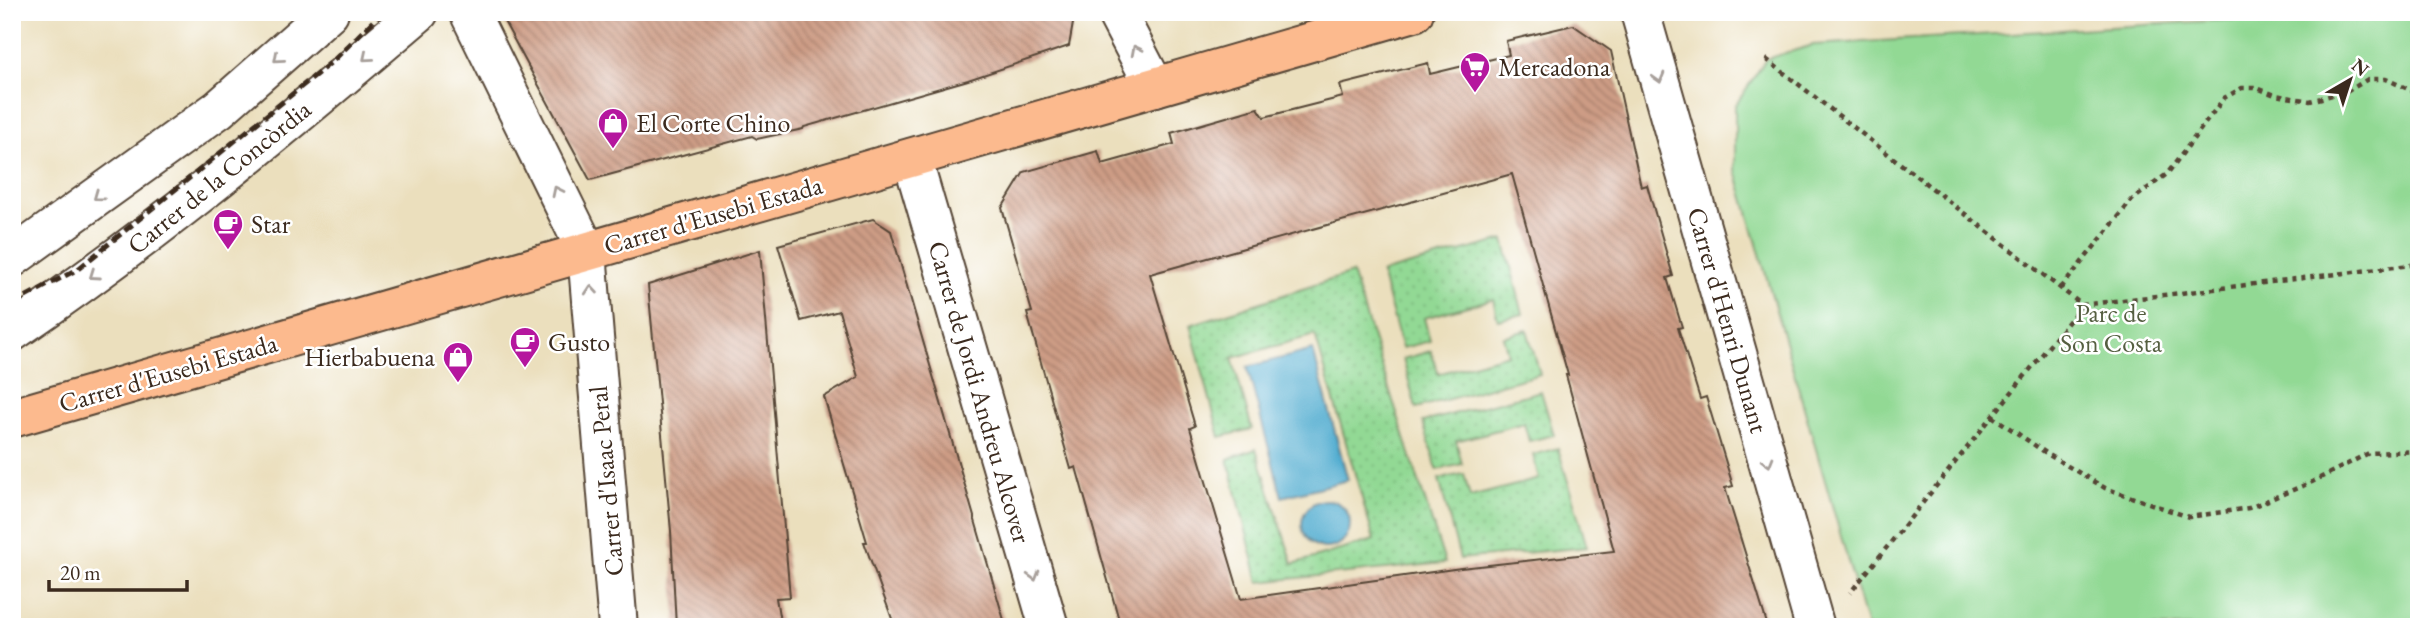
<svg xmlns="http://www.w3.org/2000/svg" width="2431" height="639" font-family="'EB Garamond',serif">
	<defs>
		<pattern id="grass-dots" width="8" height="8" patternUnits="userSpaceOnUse" patternTransform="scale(1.75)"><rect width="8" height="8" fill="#92d994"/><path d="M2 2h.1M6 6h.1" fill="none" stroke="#7fba7f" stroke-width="1.8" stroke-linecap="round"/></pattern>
		<pattern id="building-back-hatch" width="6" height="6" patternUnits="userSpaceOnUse" patternTransform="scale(1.75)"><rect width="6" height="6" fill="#cd9c85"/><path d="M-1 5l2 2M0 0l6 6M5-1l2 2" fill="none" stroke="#a87f6c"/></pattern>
	</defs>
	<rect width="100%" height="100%" fill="#fff"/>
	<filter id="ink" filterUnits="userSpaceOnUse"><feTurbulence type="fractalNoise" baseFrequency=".0143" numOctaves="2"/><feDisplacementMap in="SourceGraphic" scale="14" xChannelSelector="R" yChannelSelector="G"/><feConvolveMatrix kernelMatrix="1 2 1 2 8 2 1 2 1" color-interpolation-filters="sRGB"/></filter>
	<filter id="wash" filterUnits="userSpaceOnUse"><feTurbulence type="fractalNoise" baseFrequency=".00686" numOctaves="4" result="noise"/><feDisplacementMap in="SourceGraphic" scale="28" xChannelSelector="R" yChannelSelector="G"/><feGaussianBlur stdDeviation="1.57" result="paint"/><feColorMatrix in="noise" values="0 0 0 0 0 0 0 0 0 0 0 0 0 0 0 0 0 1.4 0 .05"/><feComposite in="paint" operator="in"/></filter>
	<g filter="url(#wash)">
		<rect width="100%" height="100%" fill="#ebdfbd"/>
		<path fill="url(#grass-dots)" stroke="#668259" stroke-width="2" d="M1504 240 1523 314 1498 320 1493 299 1424 318 1430 341 1402 348 1381 273Z
			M1352 273 1445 563 1259 582 1228 459 1256 449 1293 564 1374 540 1315 335 1232 358 1252 429 1220 437 1190 325Z
			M1527 330 1540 374 1416 408 1403 359 1431 351 1438 374 1508 354 1503 337Z
			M1541 391 1554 435 1529 441 1524 423 1456 441 1462 464 1437 470 1423 422Z
			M1558 448 1587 547 1460 559 1439 479 1464 474 1470 497 1539 479 1533 455Z"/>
		<path fill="#92d994" stroke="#668259" stroke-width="2" d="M2358 12H2419V627H1867L1735 167V106L1766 59 1813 45Z"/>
		<path fill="#53add0" stroke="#476c77" stroke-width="2" d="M1313 350 1348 480 1282 497 1247 367Z
			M1302 524a24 24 0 1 1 48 0a24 24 0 1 1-48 0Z"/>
		<g id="blocks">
			<path fill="url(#building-back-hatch)" fill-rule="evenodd" d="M499 12H1075L1069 46 968 80 804 127 803 129 757 139 752 136 590 180Z
				M1573 25 1611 51 1641 187 1647 185 1673 276 1667 278 1682 327 1678 328 1700 399 1706 397 1733 486 1725 488 1768 627H1121L1076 467 1071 469 1027 313 1032 312 1002 208 1024 172 1098 151 1102 164 1174 144 1171 133 1258 108 1264 117 1343 97 1340 85 1428 63 1430 74 1509 55 1506 41ZM1512 174 1568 375H1566L1614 551 1461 568 1241 599 1190 428 1195 426 1150 274Z
				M873 219 891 231 1006 627H895L864 542H867L824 397 858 377 839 311 801 321 778 245Z
				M760 250 790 597 776 598 781 627H676L671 531 648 285Z"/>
		</g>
	</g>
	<g filter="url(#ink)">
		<use href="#blocks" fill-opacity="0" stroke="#554536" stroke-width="2"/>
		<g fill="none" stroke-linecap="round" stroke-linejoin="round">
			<g stroke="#554536" stroke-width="42">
				<path id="minor" d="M469 12 587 252 618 627
					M1116 12 1155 87
					M1640 12 1815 627
					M912 158 1049 627
					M12 258 219 109 329 12
					M12 332C155 235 288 124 419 12"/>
			</g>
			<g stroke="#554536" stroke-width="42">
				<path id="major" d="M12 418 1414 12"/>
			</g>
			<path stroke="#554536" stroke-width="4.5" stroke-dasharray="5 5" stroke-linecap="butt" d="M1766 59 2082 305 1850 593
				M2061 288 2132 200 2167 174 2224 98 2242 88H2257L2275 95 2310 101 2348 91 2368 79H2386L2419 94
				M2082 305 2419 264
				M1992 416 2049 455 2105 488 2189 517 2249 508 2312 482 2369 453 2419 451
				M2418 627 2419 625"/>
			<use href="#minor" stroke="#fff" stroke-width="38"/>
			<use href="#major" stroke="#fcba8e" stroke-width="38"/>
			<path stroke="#3b2a1e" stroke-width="5" stroke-dasharray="10 5" stroke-linecap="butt" d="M12 304 78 269 334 60 382 12"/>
		</g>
		<defs><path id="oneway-chevron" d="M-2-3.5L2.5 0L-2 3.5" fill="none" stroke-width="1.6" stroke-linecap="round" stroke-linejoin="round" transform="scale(1.75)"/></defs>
		<g stroke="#a79f9a">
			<use href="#oneway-chevron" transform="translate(1136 50) rotate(-117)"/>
			<use href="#oneway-chevron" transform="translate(367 57) rotate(140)"/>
			<use href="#oneway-chevron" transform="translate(278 58) rotate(139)"/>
			<use href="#oneway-chevron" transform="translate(1659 78) rotate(74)"/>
			<use href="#oneway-chevron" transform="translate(557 191) rotate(-116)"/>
			<use href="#oneway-chevron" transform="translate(98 196) rotate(144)"/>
			<use href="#oneway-chevron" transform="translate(94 275) rotate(145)"/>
			<use href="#oneway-chevron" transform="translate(591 290) rotate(-95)"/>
			<use href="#oneway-chevron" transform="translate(1768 462) rotate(74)"/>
			<use href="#oneway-chevron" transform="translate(1034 576) rotate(74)"/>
		</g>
	</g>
	<defs>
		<g id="supermarket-pin" transform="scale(1.575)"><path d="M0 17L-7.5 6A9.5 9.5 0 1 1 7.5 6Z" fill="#b5179e" stroke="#fff"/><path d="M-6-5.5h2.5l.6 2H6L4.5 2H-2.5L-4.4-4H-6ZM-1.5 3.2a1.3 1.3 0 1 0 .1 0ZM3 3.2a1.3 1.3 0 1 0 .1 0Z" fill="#fff"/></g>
		<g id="shop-pin" transform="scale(1.575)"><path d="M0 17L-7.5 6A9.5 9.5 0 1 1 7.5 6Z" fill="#b5179e" stroke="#fff"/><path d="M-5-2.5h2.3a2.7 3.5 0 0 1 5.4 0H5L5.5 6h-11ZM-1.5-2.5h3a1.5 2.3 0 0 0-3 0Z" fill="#fff"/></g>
		<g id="cafe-pin" transform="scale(1.575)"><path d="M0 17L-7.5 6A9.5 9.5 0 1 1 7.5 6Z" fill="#b5179e" stroke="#fff"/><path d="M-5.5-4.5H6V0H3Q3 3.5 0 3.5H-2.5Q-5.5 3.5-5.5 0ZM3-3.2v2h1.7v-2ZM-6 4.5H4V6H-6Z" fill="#fff"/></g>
	</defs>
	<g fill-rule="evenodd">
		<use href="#supermarket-pin" x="1475" y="67"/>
		<use href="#shop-pin" x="613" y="123"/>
		<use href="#cafe-pin" x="228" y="224"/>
		<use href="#cafe-pin" x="525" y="342"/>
		<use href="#shop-pin" x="458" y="357"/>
	</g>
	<g text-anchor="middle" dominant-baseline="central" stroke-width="5" stroke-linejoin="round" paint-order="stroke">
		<g font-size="26" fill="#3b2a1e" stroke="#fff" text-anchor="start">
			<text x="1498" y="67">Mercadona</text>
			<text x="636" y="123">El Corte Chino</text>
			<text x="251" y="224">Star</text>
			<text x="548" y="342">Gusto</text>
			<text x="435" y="357" text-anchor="end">Hierbabuena</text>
		</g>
		<g font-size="26" fill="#3b2a1e" stroke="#fff">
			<text transform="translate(219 177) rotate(-39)">Carrer de la Concòrdia</text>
			<text transform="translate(713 215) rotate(-16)">Carrer d'Eusebi Estada</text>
			<text transform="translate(1728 320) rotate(74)">Carrer d'Henri Dunant</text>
			<text transform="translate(168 373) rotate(-16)">Carrer d'Eusebi Estada</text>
			<text transform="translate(980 392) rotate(74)">Carrer de Jordi Andreu Alcover</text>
			<text transform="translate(606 481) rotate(-95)">Carrer d'Isaac Peral</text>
		</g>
		<g font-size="26" fill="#555f41" stroke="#fff">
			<text x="2111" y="313">Parc de<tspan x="2111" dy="30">Son Costa</tspan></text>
		</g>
	</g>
	<rect width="2431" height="639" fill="none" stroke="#fff" stroke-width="42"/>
	<g transform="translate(2350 80) rotate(39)" stroke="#ffffff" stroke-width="5" paint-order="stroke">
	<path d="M0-5L12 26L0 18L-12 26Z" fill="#3b2a1e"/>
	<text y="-10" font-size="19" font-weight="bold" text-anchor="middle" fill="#3b2a1e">N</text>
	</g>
	<path d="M49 580v10h138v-10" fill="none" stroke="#3b2a1e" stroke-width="3.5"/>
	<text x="60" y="580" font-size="21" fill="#3b2a1e" stroke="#ffffff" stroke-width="5" paint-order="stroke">20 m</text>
</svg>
